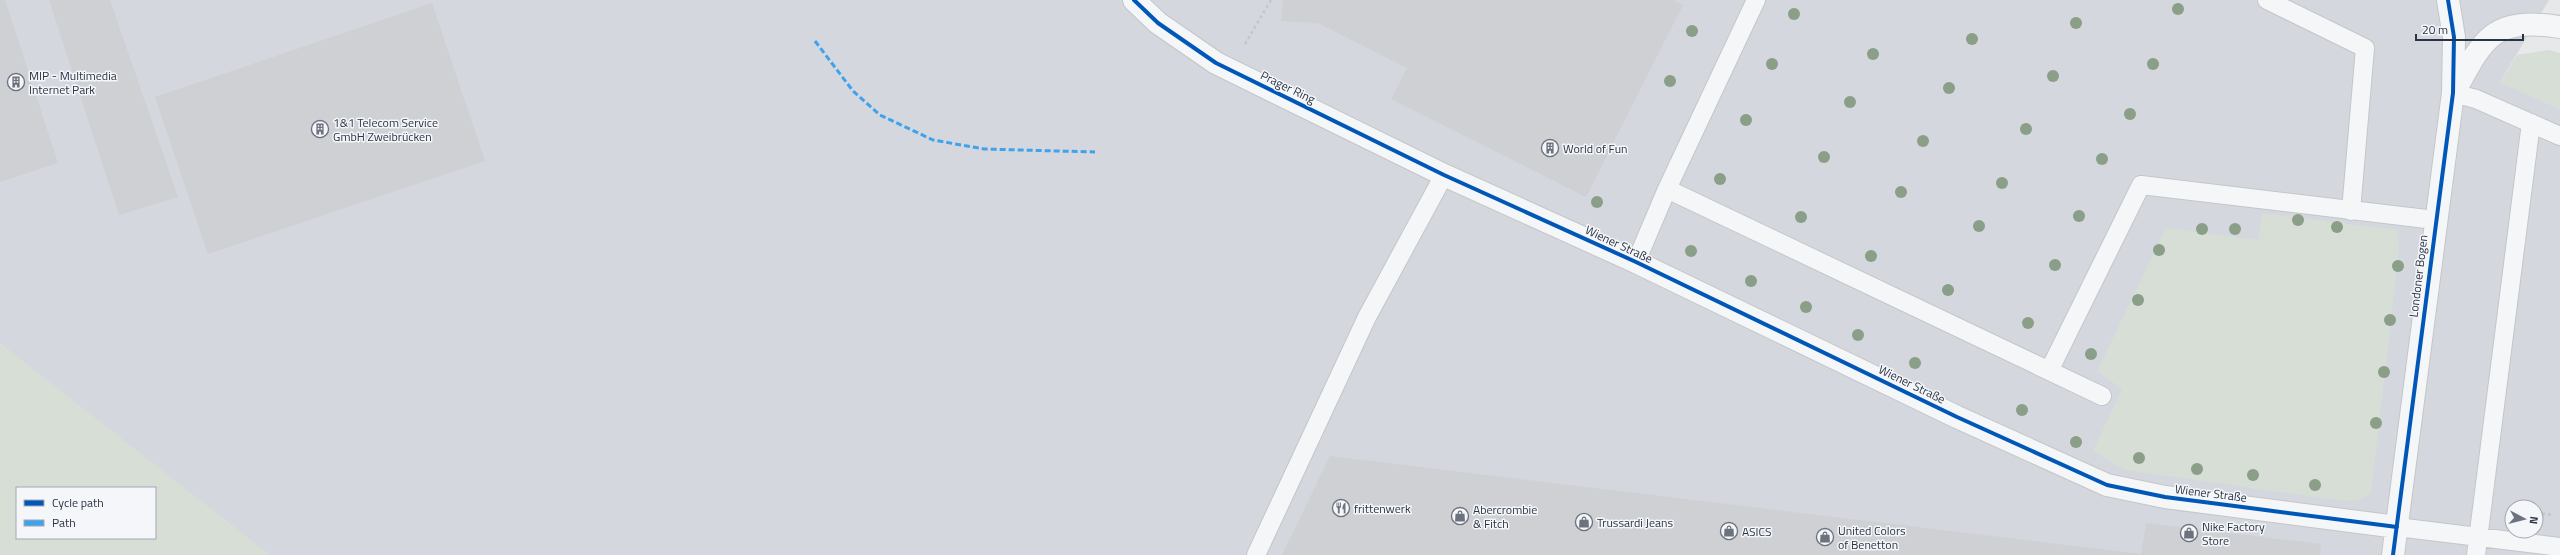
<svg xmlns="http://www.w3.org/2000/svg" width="2560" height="555" font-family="'Titillium Web',sans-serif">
	<rect width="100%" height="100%" fill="#e6e8ea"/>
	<path fill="#d4d7dd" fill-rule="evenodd" d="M0 0H2549L2500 82 2560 109V555H0ZM17 488H155V538H17ZM2512 507H2536V531H2512Z"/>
	<path fill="#d6ded6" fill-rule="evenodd" d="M2549 50 2560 53V109L2500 83 2517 55Z
		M2262 213 2397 230 2399 252 2371 493 2359 500 2343 501 2125 470 2093 451 2122 389 2097 371 2166 228 2258 240Z
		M0 343 270 555H0ZM17 488H155V538H17Z"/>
	<path fill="#ced0d3" d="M0 0H5L58 163 0 182Z
		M49 0H110L178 197 119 215Z
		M1283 0H1673L1683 5 1586 197 1391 99 1407 68 1318 23 1281 21Z
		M432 3 485 161 208 254 155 97Z
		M1330 456 2141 554 2146 523 2321 544 2320 555H1282Z"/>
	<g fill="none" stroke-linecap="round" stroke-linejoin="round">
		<g stroke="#c4c6c8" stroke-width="20">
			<path id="service" d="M2267 0 2365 48 2351 211
				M2453 93 2476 99 2560 136
				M1667 189 2102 396
				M1636 262 1667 189 1756 0
				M2049 371 2141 185 2435 220
				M2397 527 2560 547
				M1256 555 1367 317 1444 175
				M2476 555 2531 123"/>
		</g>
		<g stroke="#c4c6c8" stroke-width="24">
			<path id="minor" d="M1134 0 1158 23 1216 63 1444 175 1636 262 1957 417 2107 485 2165 497 2397 527
				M2455 91C2484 37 2493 17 2560 27
				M2393 555 2453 93 2454 37 2448 0"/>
		</g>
		<path stroke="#c5c6ca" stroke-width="2.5" stroke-dasharray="3 3" stroke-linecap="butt" d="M1245 44 1271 0
			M2536 513 2554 515"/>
		<use href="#service" stroke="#f5f6f7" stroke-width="18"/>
		<use href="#minor" stroke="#f5f6f7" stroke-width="22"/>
		<path stroke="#3ea3ec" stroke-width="3" stroke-dasharray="6 3" stroke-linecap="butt" d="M815 41 853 91 880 115 933 140 984 149 1095 152"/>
		<g stroke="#f4f6f9" stroke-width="6">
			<path id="cycleway" d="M1134 0 1158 23 1216 63 1444 175 1636 262 1957 417 2107 485 2165 497 2397 527
				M2393 555 2453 93 2454 37 2448 0"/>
		</g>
		<use href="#cycleway" stroke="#0057b8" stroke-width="4"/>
	</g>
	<g fill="#8a9e88">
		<circle cx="2178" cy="9" r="6"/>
		<circle cx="1794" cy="14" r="6"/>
		<circle cx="2076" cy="23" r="6"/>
		<circle cx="1692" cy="31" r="6"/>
		<circle cx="1972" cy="39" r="6"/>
		<circle cx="1873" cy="54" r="6"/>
		<circle cx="1772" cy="64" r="6"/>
		<circle cx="2153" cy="64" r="6"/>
		<circle cx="2053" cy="76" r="6"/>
		<circle cx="1670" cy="81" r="6"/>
		<circle cx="1949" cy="88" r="6"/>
		<circle cx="1850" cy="102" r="6"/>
		<circle cx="2130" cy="114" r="6"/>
		<circle cx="1746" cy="120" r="6"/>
		<circle cx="2026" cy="129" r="6"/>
		<circle cx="1923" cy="141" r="6"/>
		<circle cx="1824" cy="157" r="6"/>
		<circle cx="2102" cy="159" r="6"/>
		<circle cx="1720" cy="179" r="6"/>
		<circle cx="2002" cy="183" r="6"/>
		<circle cx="1901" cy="192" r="6"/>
		<circle cx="1597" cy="202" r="6"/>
		<circle cx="2079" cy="216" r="6"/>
		<circle cx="1801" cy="217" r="6"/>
		<circle cx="2298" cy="220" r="6"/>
		<circle cx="1979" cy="226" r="6"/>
		<circle cx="2337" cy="227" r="6"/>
		<circle cx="2202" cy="229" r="6"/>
		<circle cx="2235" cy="229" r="6"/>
		<circle cx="2159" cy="250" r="6"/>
		<circle cx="1691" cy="251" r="6"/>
		<circle cx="1871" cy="256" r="6"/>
		<circle cx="2055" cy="265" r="6"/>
		<circle cx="2398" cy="266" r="6"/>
		<circle cx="1751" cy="281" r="6"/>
		<circle cx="1948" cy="290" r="6"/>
		<circle cx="2138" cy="300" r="6"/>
		<circle cx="1806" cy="307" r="6"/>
		<circle cx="2390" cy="320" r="6"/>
		<circle cx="2028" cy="323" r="6"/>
		<circle cx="1858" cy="335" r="6"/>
		<circle cx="2091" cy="354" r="6"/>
		<circle cx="1915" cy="363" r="6"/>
		<circle cx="2384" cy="372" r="6"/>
		<circle cx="2022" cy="410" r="6"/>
		<circle cx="2376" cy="423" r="6"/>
		<circle cx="2076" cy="442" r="6"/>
		<circle cx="2139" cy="458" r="6"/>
		<circle cx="2197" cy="469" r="6"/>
		<circle cx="2253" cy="475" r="6"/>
		<circle cx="2315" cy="485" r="6"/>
	</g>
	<defs>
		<g id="building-ring" transform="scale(0.9)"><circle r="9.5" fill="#f4f6f9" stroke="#6c737f" stroke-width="1.5"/><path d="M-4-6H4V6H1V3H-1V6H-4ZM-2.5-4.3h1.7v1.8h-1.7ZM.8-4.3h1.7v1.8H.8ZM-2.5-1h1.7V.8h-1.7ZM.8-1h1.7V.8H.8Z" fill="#6c737f"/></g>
		<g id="restaurant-ring" transform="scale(0.9)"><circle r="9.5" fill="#f4f6f9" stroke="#6c737f" stroke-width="1.5"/><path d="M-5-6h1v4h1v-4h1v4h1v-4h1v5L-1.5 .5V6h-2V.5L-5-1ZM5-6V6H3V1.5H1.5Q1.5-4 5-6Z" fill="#6c737f"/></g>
		<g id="shop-ring" transform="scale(0.9)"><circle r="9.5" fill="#f4f6f9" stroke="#6c737f" stroke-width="1.5"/><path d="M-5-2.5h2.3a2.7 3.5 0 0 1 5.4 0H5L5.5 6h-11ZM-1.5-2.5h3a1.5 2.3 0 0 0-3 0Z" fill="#6c737f"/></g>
	</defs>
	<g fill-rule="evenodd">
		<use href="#building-ring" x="16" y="82"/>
		<use href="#building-ring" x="320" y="129"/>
		<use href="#building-ring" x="1550" y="148"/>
		<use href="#restaurant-ring" x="1341" y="508"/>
		<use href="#shop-ring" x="1460" y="516"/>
		<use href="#shop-ring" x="1584" y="522"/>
		<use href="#shop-ring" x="1729" y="531"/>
		<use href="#shop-ring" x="2189" y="533"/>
		<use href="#shop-ring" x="1825" y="537"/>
	</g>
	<g text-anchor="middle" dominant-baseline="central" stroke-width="3" stroke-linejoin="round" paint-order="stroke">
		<g font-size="12" fill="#2b3445" stroke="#f4f6f9" text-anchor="start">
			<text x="29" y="75">MIP - Multimedia<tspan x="29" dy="14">Internet Park</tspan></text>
			<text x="333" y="122">1&amp;1 Telecom Service<tspan x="333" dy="14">GmbH Zweibrücken</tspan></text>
			<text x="1563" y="148">World of Fun</text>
			<text x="1354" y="508">frittenwerk</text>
			<text x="1473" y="509">Abercrombie<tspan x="1473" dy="14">&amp; Fitch</tspan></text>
			<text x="1597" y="522">Trussardi Jeans</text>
			<text x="2202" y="526">Nike Factory<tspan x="2202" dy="14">Store</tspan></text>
			<text x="1838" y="530">United Colors<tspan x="1838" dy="14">of Benetton</tspan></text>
			<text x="1742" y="531">ASICS</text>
		</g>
		<g font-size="12" fill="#2b3445" stroke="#f4f6f9">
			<text transform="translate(1288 87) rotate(26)">Prager Ring</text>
			<text transform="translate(1619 244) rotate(25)">Wiener Straße</text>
			<text transform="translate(2418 276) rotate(-83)">Londoner Bogen</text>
			<text transform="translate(1912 384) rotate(26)">Wiener Straße</text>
			<text transform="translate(2211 493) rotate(7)">Wiener Straße</text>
		</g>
	</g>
	<rect x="16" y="487" width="140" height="52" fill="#f4f6f9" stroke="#a4a8b1"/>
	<rect x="24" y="500" width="20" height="6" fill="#0057b8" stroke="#a4a8b1"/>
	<text x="52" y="507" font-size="12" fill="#2b3445">Cycle path</text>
	<rect x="24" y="520" width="20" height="6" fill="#3ea3ec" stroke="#a4a8b1"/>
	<text x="52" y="527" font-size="12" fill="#2b3445">Path</text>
	<g transform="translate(2524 519) rotate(97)"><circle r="19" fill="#f4f6f9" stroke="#a4a8b1"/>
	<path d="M0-3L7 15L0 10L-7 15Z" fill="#6c737f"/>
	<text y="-6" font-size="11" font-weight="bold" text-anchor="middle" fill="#2b3445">N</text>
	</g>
	<path d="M2416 34v6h107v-6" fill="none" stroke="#2b3445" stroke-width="2"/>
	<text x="2422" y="34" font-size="12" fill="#2b3445" stroke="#f4f6f9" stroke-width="3" paint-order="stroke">20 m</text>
</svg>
